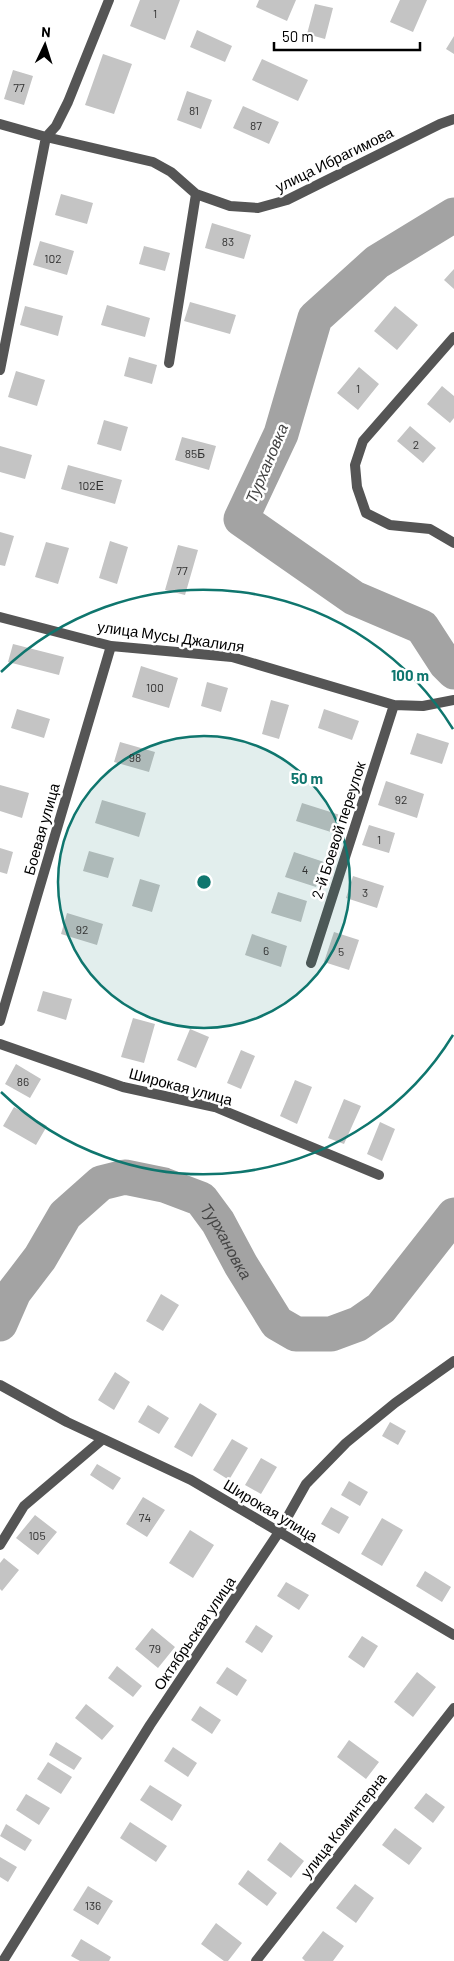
<svg xmlns="http://www.w3.org/2000/svg" width="454" height="1961" font-family="Barlow,sans-serif">
	<rect width="100%" height="100%" fill="#fff"/>
	<g fill="none" stroke-linecap="round" stroke-linejoin="round">
		<g stroke="#a3a3a3" stroke-width="35">
			<path d="M454 215 377 262 315 318 281 434 241 519 354 598 422 627 446 664 454 672"/>
			<path id="s1" d="M0 1324 14 1292 40 1258 65 1215 101 1183 125 1177 164 1185 201 1199 218 1222 241 1265 277 1323 296 1334H331L358 1324 381 1308 454 1215"/>
		</g>
	</g>
	<path fill="#c4c4c4" d="M140 0H180L165 40 130 26Z
		M259 0H296L287 21 256 7Z
		M400 0H427L413 32 390 22Z
		M315 4 333 8 325 39 307 34Z
		M197 30 232 46 225 62 190 47Z
		M454 36V54L446 49Z
		M103 54 132 64 114 114 85 105Z
		M262 59 308 80 298 101 252 80Z
		M13 70 33 76 24 105 4 99Z
		M187 91 212 100 201 129 177 120Z
		M243 106 279 122 269 144 233 128Z
		M61 194 93 203 87 224 55 215Z
		M212 223 251 235 244 259 205 248Z
		M40 241 74 251 67 275 33 265Z
		M144 246 170 253 165 271 139 264Z
		M454 269V289L444 280Z
		M190 302 236 315 230 334 184 321Z
		M107 305 150 318 145 337 101 325Z
		M25 306 63 316 58 336 20 325Z
		M395 306 418 325 397 350 374 331Z
		M129 357 157 365 152 384 124 376Z
		M359 367 379 384 358 410 337 393Z
		M16 371 45 380 37 406 8 397Z
		M442 386 454 396V418L450 423 427 404Z
		M104 420 128 427 121 451 97 444Z
		M410 426 436 448 423 463 397 441Z
		M182 437 216 446 209 470 175 460Z
		M0 446 32 455 25 479 0 472Z
		M68 465 122 480 115 504 61 489Z
		M0 532 14 536 5 566 0 565Z
		M110 541 128 547 117 584 99 578Z
		M46 542 69 548 58 584 35 577Z
		M178 545 198 550 185 595 165 590Z
		M13 644 64 657 59 675 8 662Z
		M141 666 178 678 169 708 132 697Z
		M207 682 228 688 221 712 201 706Z
		M271 700 289 705 279 739 262 734Z
		M17 709 50 719 44 738 11 728Z
		M324 709 359 721 352 740 318 728Z
		M417 733 449 743 442 764 410 754Z
		M120 742 155 752 149 772 114 762Z
		M386 781 424 794 417 818 378 805Z
		M0 785 29 793 22 818 0 811Z
		M102 800 146 813 139 837 95 823Z
		M302 803 340 815 334 833 296 821Z
		M369 825 395 833 389 853 362 845Z
		M0 848 13 852 7 874 0 872Z
		M89 851 114 858 108 878 83 871Z
		M294 852 324 862 316 887 285 877Z
		M353 876 384 886 377 908 346 898Z
		M140 879 160 885 152 912 132 906Z
		M278 892 307 901 301 922 271 913Z
		M67 913 103 924 97 945 61 934Z
		M334 932 359 940 349 970 324 962Z
		M252 934 287 946 281 967 245 955Z
		M43 991 72 999 66 1020 37 1011Z
		M133 1018 155 1024 144 1063 121 1057Z
		M190 1029 209 1037 196 1068 177 1060Z
		M241 1050 255 1056 241 1089 227 1083Z
		M16 1064 41 1079 30 1098 5 1084Z
		M295 1080 312 1087 297 1124 280 1116Z
		M344 1099 361 1106 344 1144 328 1138Z
		M14 1107 47 1126 36 1145 3 1126Z
		M380 1122 395 1129 382 1161 367 1154Z
		M161 1294 179 1305 163 1331 146 1321Z
		M115 1372 130 1382 114 1410 98 1400Z
		M200 1403 217 1414 192 1457 174 1447Z
		M148 1405 169 1418 159 1434 138 1422Z
		M390 1422 406 1431 398 1445 382 1436Z
		M232 1439 248 1448 229 1480 213 1470Z
		M261 1458 277 1467 261 1494 245 1485Z
		M97 1464 121 1478 113 1490 90 1475Z
		M349 1481 368 1492 360 1506 341 1495Z
		M143 1497 165 1510 147 1537 126 1524Z
		M331 1507 349 1517 339 1534 321 1524Z
		M35 1515 57 1532 38 1555 16 1538Z
		M382 1518 403 1530 382 1566 361 1554Z
		M190 1530 214 1545 193 1578 169 1563Z
		M4 1558 19 1570 2 1591 0 1589V1563Z
		M425 1571 451 1587 442 1602 416 1586Z
		M286 1582 309 1595 299 1610 277 1596Z
		M256 1625 273 1636 262 1653 245 1642Z
		M152 1628 175 1647 158 1668 135 1649Z
		M362 1636 378 1646 364 1668 348 1657Z
		M117 1666 142 1686 133 1697 108 1678Z
		M227 1667 247 1680 237 1696 216 1683Z
		M417 1672 436 1687 413 1717 394 1702Z
		M86 1704 114 1726 102 1740 75 1718Z
		M200 1706 221 1720 212 1734 191 1720Z
		M349 1740 379 1762 366 1779 337 1757Z
		M56 1742 82 1758 74 1770 49 1755Z
		M173 1747 197 1763 188 1777 164 1761Z
		M48 1762 72 1777 61 1794 37 1779Z
		M150 1785 182 1805 172 1821 140 1800Z
		M426 1793 445 1807 433 1823 414 1808Z
		M26 1794 50 1808 39 1825 16 1810Z
		M130 1822 167 1846 156 1862 120 1838Z
		M6 1824 32 1840 25 1851 0 1836Z
		M395 1828 422 1848 409 1865 382 1845Z
		M280 1842 304 1861 291 1878 267 1860Z
		M0 1857 17 1867 8 1882 0 1877Z
		M248 1870 277 1893 267 1906 238 1884Z
		M355 1884 374 1898 356 1923 336 1908Z
		M88 1886 113 1901 98 1925 73 1910Z
		M216 1923 242 1943 228 1961H224L201 1944Z
		M323 1931 344 1946 333 1961H305L302 1958Z
		M81 1939 111 1957 109 1961H80L71 1956Z"/>
	<g fill="none" stroke-linecap="round" stroke-linejoin="round">
		<path stroke="#555" stroke-width="10" d="M0 124 46 137 153 162 171 172 196 194 230 206 258 208 287 200 440 124 454 119
			M454 337 363 441 355 465 357 487 366 513 390 525 430 529 454 543
			M169 363 196 194
			M0 370 46 137 56 126 68 102 109 0
			M0 617 111 646 232 657 394 705 423 706 454 700
			M311 963 394 705
			M0 1021 111 646
			M0 1044 123 1087 215 1107 379 1175
			M0 1385 67 1422 191 1480 454 1635
			M0 1545 24 1506 103 1439
			M3 1961 150 1725 279 1532 306 1484 346 1443 395 1403 454 1361
			M256 1961 454 1708"/>
	</g>
	<circle cx="204" cy="882" r="146" fill="#0f766e" fill-opacity=".12"/>
	<g fill="none" stroke="#0f766e" stroke-width="2.5">
		<circle cx="204" cy="882" r="146"/>
		<path d="M453 1035A292 292 0 0 1 1 1092M1 672A292 292 0 0 1 453 729"/>
	</g>
	<g text-anchor="middle" dominant-baseline="central" stroke-width="5" stroke-linejoin="round" paint-order="stroke">
		<g font-size="12" fill="#313131">
			<text x="155" y="13">1</text>
			<text x="19" y="87">77</text>
			<text x="194" y="110">81</text>
			<text x="256" y="125">87</text>
			<text x="228" y="241">83</text>
			<text x="53" y="258">102</text>
			<text x="358" y="388">1</text>
			<text x="416" y="444">2</text>
			<text x="195" y="453">85Б</text>
			<text x="91" y="485">102Е</text>
			<text x="182" y="570">77</text>
			<text x="155" y="687">100</text>
			<text x="135" y="757">98</text>
			<text x="401" y="799">92</text>
			<text x="379" y="839">1</text>
			<text x="305" y="869">4</text>
			<text x="365" y="892">3</text>
			<text x="82" y="929">92</text>
			<text x="266" y="950">6</text>
			<text x="341" y="951">5</text>
			<text x="23" y="1081">86</text>
			<text x="145" y="1517">74</text>
			<text x="37" y="1535">105</text>
			<text x="155" y="1648">79</text>
			<text x="93" y="1905">136</text>
		</g>
		<g font-size="15" fill="#000" stroke="#fff">
			<text transform="translate(334 159) rotate(-26)">улица Ибрагимова</text>
			<text transform="translate(171 636) rotate(8)">улица Мусы Джалиля</text>
			<text transform="translate(41 829) rotate(-74)">Боевая улица</text>
			<text transform="translate(338 830) rotate(-72)">2-й Боевой переулок</text>
			<text transform="translate(181 1086) rotate(15)">Широкая улица</text>
			<text transform="translate(271 1510) rotate(31)">Широкая улица</text>
			<text transform="translate(194 1633) rotate(-56)">Октябрьская улица</text>
			<text transform="translate(343 1825) rotate(-52)">улица Коминтерна</text>
		</g>
		<g font-size="16" font-style="italic" fill="#444" stroke="#fff">
			<text transform="translate(266 463) rotate(-67)">Турхановка</text>
			<text stroke="none"><textPath href="#s1" startOffset="329">Турхановка</textPath></text>
		</g>
	</g>
	<circle cx="204" cy="882" r="8" fill="#0f766e" stroke="#fff" stroke-width="2.5"/>
	<g font-size="15" text-anchor="middle" font-weight="bold" fill="#0f766e" stroke="#fff" stroke-width="5" stroke-linejoin="round" paint-order="stroke">
		<text x="410" y="681">100 m</text>
		<text x="307" y="784">50 m</text>
	</g>
	<g transform="translate(45 45) rotate(4)" stroke="#ffffff" stroke-width="4" paint-order="stroke">
	<path d="M0-4L9 19L0 12L-9 19Z" fill="#000000"/>
	<text y="-8" font-size="14" font-weight="bold" text-anchor="middle" fill="#000000">N</text>
	</g>
	<path d="M274 42v8h146v-8" fill="none" stroke="#000000" stroke-width="2.5"/>
	<text x="282" y="42" font-size="15" fill="#000000" stroke="#ffffff" stroke-width="4" paint-order="stroke">50 m</text>
</svg>
